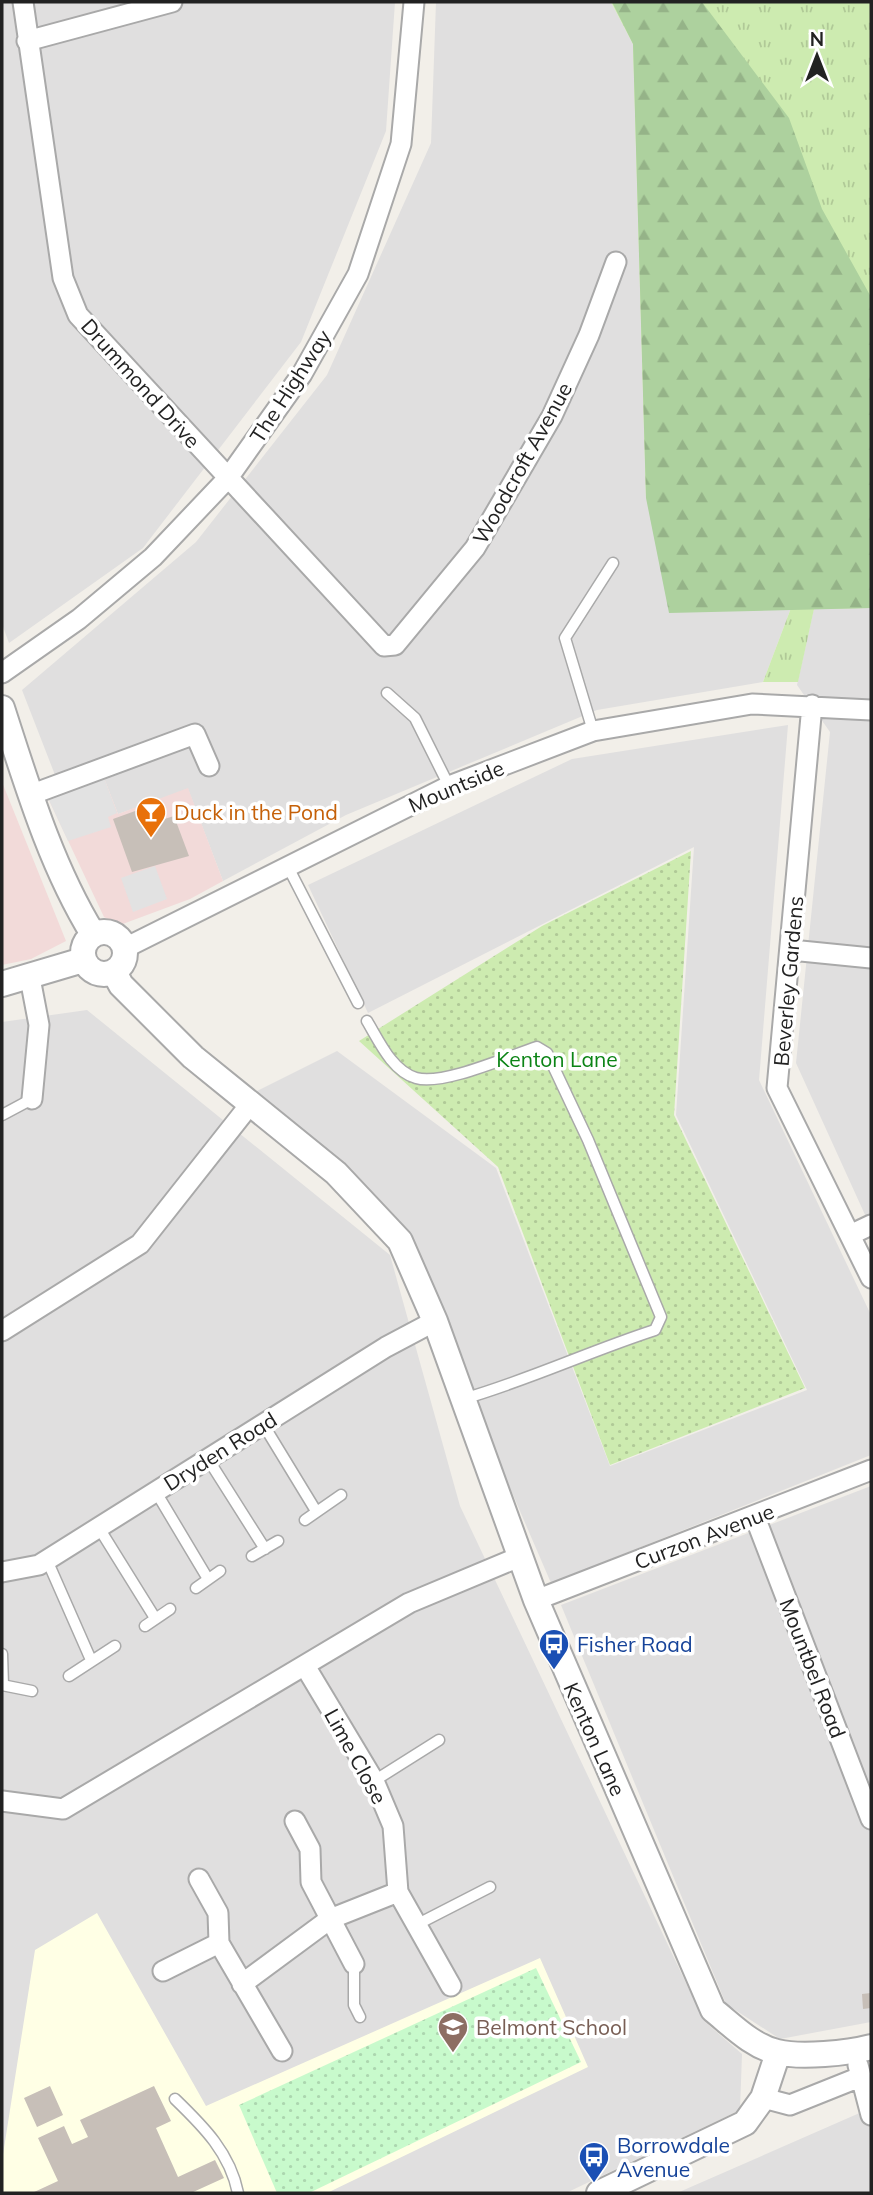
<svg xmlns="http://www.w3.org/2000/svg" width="873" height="2195" font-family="Mulish,sans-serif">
	<defs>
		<pattern id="grass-tufts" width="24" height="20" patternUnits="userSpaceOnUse" patternTransform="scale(1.75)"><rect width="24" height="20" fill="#cdebb0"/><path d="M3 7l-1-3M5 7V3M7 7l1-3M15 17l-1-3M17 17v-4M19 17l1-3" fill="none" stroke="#b0c997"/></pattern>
		<pattern id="forest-firs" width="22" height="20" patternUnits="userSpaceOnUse" patternTransform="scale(1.75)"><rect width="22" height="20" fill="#add19e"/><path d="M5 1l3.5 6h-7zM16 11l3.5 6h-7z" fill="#95b388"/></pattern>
		<pattern id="park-dots" width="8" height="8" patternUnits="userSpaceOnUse" patternTransform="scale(1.75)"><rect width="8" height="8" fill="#c8facc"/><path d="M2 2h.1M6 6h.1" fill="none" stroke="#acd6af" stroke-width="1.8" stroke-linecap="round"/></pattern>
		<pattern id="garden-dots" width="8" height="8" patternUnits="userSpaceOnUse" patternTransform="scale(1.75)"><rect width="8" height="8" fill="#cdebb0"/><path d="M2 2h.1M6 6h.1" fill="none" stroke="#b0c997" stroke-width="1.8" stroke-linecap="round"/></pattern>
	</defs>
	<rect width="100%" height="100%" fill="#f2efe9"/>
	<path fill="#e0dfdf" d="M2 2H395L386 131 301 342 143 548 9 643 2 624Z
		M436 2H611L633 44 646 498 791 608 763 682 597 710 346 815 223 881 188 789 118 814 104 778 62 793 22 690 196 542 327 375 431 143Z
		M814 608H871V1228L796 1063 830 732 797 685Z
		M788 725 759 1080 871 1315V1455L551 1583 400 1233 255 1092 337 1051 496 1168 610 1466 807 1390 676 1115 694 847 368 1013 308 885 572 759Z
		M87 1010 390 1255 460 1506 704 2021 742 2054 740 2110 566 2193H2V1022Z
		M871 1486V2022L780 2039 726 2004 561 1605Z
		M871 2108V2193H677Z"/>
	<path fill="#f2dad9" d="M104 778 118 814 188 788 223 881 190 899 120 925 104 917 48 798Z
		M2 782 66 941 31 959 2 965Z"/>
	<path fill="#ffffe5" d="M97 1913 206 2106 540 1958 588 2067 327 2193H2V2161L35 1950Z"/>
	<path fill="url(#grass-tufts)" d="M611 2H871V608L814 609 798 682H763L791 608 646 498 633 44Z"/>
	<path fill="url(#forest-firs)" d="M612 2H702L789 118 822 209 871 297V608L669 613 646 498 633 44Z"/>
	<path fill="url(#park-dots)" d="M536 1968 581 2062 309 2193H277L239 2105Z"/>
	<path fill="url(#garden-dots)" d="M691 851 674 1115 805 1388 610 1465 498 1167 359 1041 542 926Z"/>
	<path fill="#e2e2e2" d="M104 778 117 813 108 817 111 827 68 841 48 798Z
		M155 866 167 899 133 912 121 878Z"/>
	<path fill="#c7bfb8" d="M149 806 155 822 174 816 189 856 132 872 113 819Z
		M871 1993V2008L863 2009 862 1994Z
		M50 2086 63 2115 37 2127 24 2098Z
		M154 2086 171 2121 156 2128 178 2177 215 2160 224 2178 191 2193H32L58 2181 38 2138 64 2126 72 2144 88 2137 80 2120Z"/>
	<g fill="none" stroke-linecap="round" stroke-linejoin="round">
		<g stroke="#a9a9a9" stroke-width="13">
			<path id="service" d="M387 693 415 718 449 786
				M593 731 565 638 613 563
				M288 867 358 1003
				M367 1021C379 1041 392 1071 416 1078 443 1086 509 1056 537 1047L547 1053 588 1140 661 1317 655 1330C590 1351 529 1380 463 1399
				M2 1115 32 1099
				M263 1424 316 1511
				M208 1459 265 1549
				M156 1492 208 1579
				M305 1520 341 1495
				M99 1528 155 1618
				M252 1556 278 1541
				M47 1560 91 1660
				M196 1588 220 1571
				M145 1626 170 1609
				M2 1654 3 1685
				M69 1676 115 1646
				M2 1685 32 1691
				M374 1781 439 1740
				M416 1925 490 1887
				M354 1964V2005L360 2017
				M175 2099C204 2127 230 2153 238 2193"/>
		</g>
		<g stroke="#a9a9a9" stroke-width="23">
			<path id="minor" d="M23 2 63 278 78 315 384 646 395 645 475 548 552 416 589 335 616 262
				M27 41 172 2
				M2 673 79 619 153 557 228 478 302 374 358 274 401 144 414 2
				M812 705 777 1088 871 1278
				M30 795 195 734 209 766
				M125 948 449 786 593 731 752 704 871 710
				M791 950 871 958
				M30 978 39 1025 32 1099
				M850 1235 871 1225
				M2 1331 140 1244 252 1102
				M755 1517 871 1819
				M2 1572 39 1565 386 1347 435 1321
				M536 1600 871 1470
				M305 1666 374 1781 393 1826 398 1892 451 1986
				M2 1801 63 1809 409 1603 519 1557
				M295 1821 310 1849 311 1882 354 1964
				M199 1879 218 1913 219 1943 282 2051
				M163 1971 219 1943
				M242 1984 330 1919 398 1892
				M858 2065 871 2115
				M763 2098 790 2105 860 2077"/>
		</g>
		<g stroke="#a9a9a9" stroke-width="28">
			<path id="tertiary" d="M2 708C27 785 51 866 93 934
				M83 953a21 21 0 1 1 42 0a21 21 0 1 1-42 0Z
				M114 972 121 985 193 1057 336 1173 400 1241 435 1321 536 1600 713 2010C733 2026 752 2046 777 2052 801 2058 848 2053 871 2047
				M2 984 83 960
				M599 2193 745 2123 763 2098 778 2053"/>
		</g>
		<use href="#service" stroke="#fff" stroke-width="10"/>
		<use href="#minor" stroke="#fff" stroke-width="19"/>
		<use href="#tertiary" stroke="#fff" stroke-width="24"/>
	</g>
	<defs>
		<g id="bar-pin" transform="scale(1.575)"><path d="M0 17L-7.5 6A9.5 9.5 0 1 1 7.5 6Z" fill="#e8710a" stroke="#fff"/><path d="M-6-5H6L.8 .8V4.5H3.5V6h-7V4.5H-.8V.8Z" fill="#fff"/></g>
		<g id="bus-pin" transform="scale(1.575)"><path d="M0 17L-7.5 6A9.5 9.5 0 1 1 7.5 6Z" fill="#1a4fb4" stroke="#fff"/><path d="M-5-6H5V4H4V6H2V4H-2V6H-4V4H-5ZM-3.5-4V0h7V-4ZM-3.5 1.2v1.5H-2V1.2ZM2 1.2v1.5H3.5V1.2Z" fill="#fff"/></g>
		<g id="school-pin" transform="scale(1.575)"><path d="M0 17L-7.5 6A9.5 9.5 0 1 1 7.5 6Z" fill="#8d6e63" stroke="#fff"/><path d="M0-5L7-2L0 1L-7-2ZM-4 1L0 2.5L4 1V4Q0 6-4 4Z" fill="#fff"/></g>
	</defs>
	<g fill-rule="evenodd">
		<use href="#bar-pin" x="151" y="812"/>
		<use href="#bus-pin" x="554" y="1644"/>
		<use href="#school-pin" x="453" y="2027"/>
		<use href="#bus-pin" x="594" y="2157"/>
	</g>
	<g text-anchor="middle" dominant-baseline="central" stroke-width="7" stroke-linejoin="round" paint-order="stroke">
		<g font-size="21" fill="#222" stroke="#fff">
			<text transform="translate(141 383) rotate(48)">Drummond Drive</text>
			<text transform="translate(290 386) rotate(-57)">The Highway</text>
			<text transform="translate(522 463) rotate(-61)">Woodcroft Avenue</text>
			<text transform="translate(456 786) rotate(-23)">Mountside</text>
			<text transform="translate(788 981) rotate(-85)">Beverley Gardens</text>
			<text transform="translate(220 1451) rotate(-32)">Dryden Road</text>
			<text transform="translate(704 1536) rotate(-21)">Curzon Avenue</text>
			<text transform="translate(813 1668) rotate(69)">Mountbel Road</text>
			<text transform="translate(595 1739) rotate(66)">Kenton Lane</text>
			<text transform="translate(356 1756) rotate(61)">Lime Close</text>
		</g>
		<g font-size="21" fill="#c56008" stroke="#fff" text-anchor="start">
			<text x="174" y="812">Duck in the Pond</text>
		</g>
		<g font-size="21" fill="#0c8416" stroke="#fff">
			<text x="557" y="1059">Kenton Lane</text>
		</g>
		<g font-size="21" fill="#164399" stroke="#fff" text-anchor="start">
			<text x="577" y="1644">Fisher Road</text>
			<text x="617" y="2145">Borrowdale<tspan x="617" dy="24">Avenue</tspan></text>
		</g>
		<g font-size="21" fill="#785e54" stroke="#fff" text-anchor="start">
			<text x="476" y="2027">Belmont School</text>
		</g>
	</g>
	<rect width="873" height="2195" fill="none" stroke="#222222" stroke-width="7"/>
	<g transform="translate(817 56)" stroke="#ffffff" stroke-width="5" paint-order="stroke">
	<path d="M0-5L12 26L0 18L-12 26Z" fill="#222222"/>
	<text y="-10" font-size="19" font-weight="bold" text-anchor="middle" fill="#222222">N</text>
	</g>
</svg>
